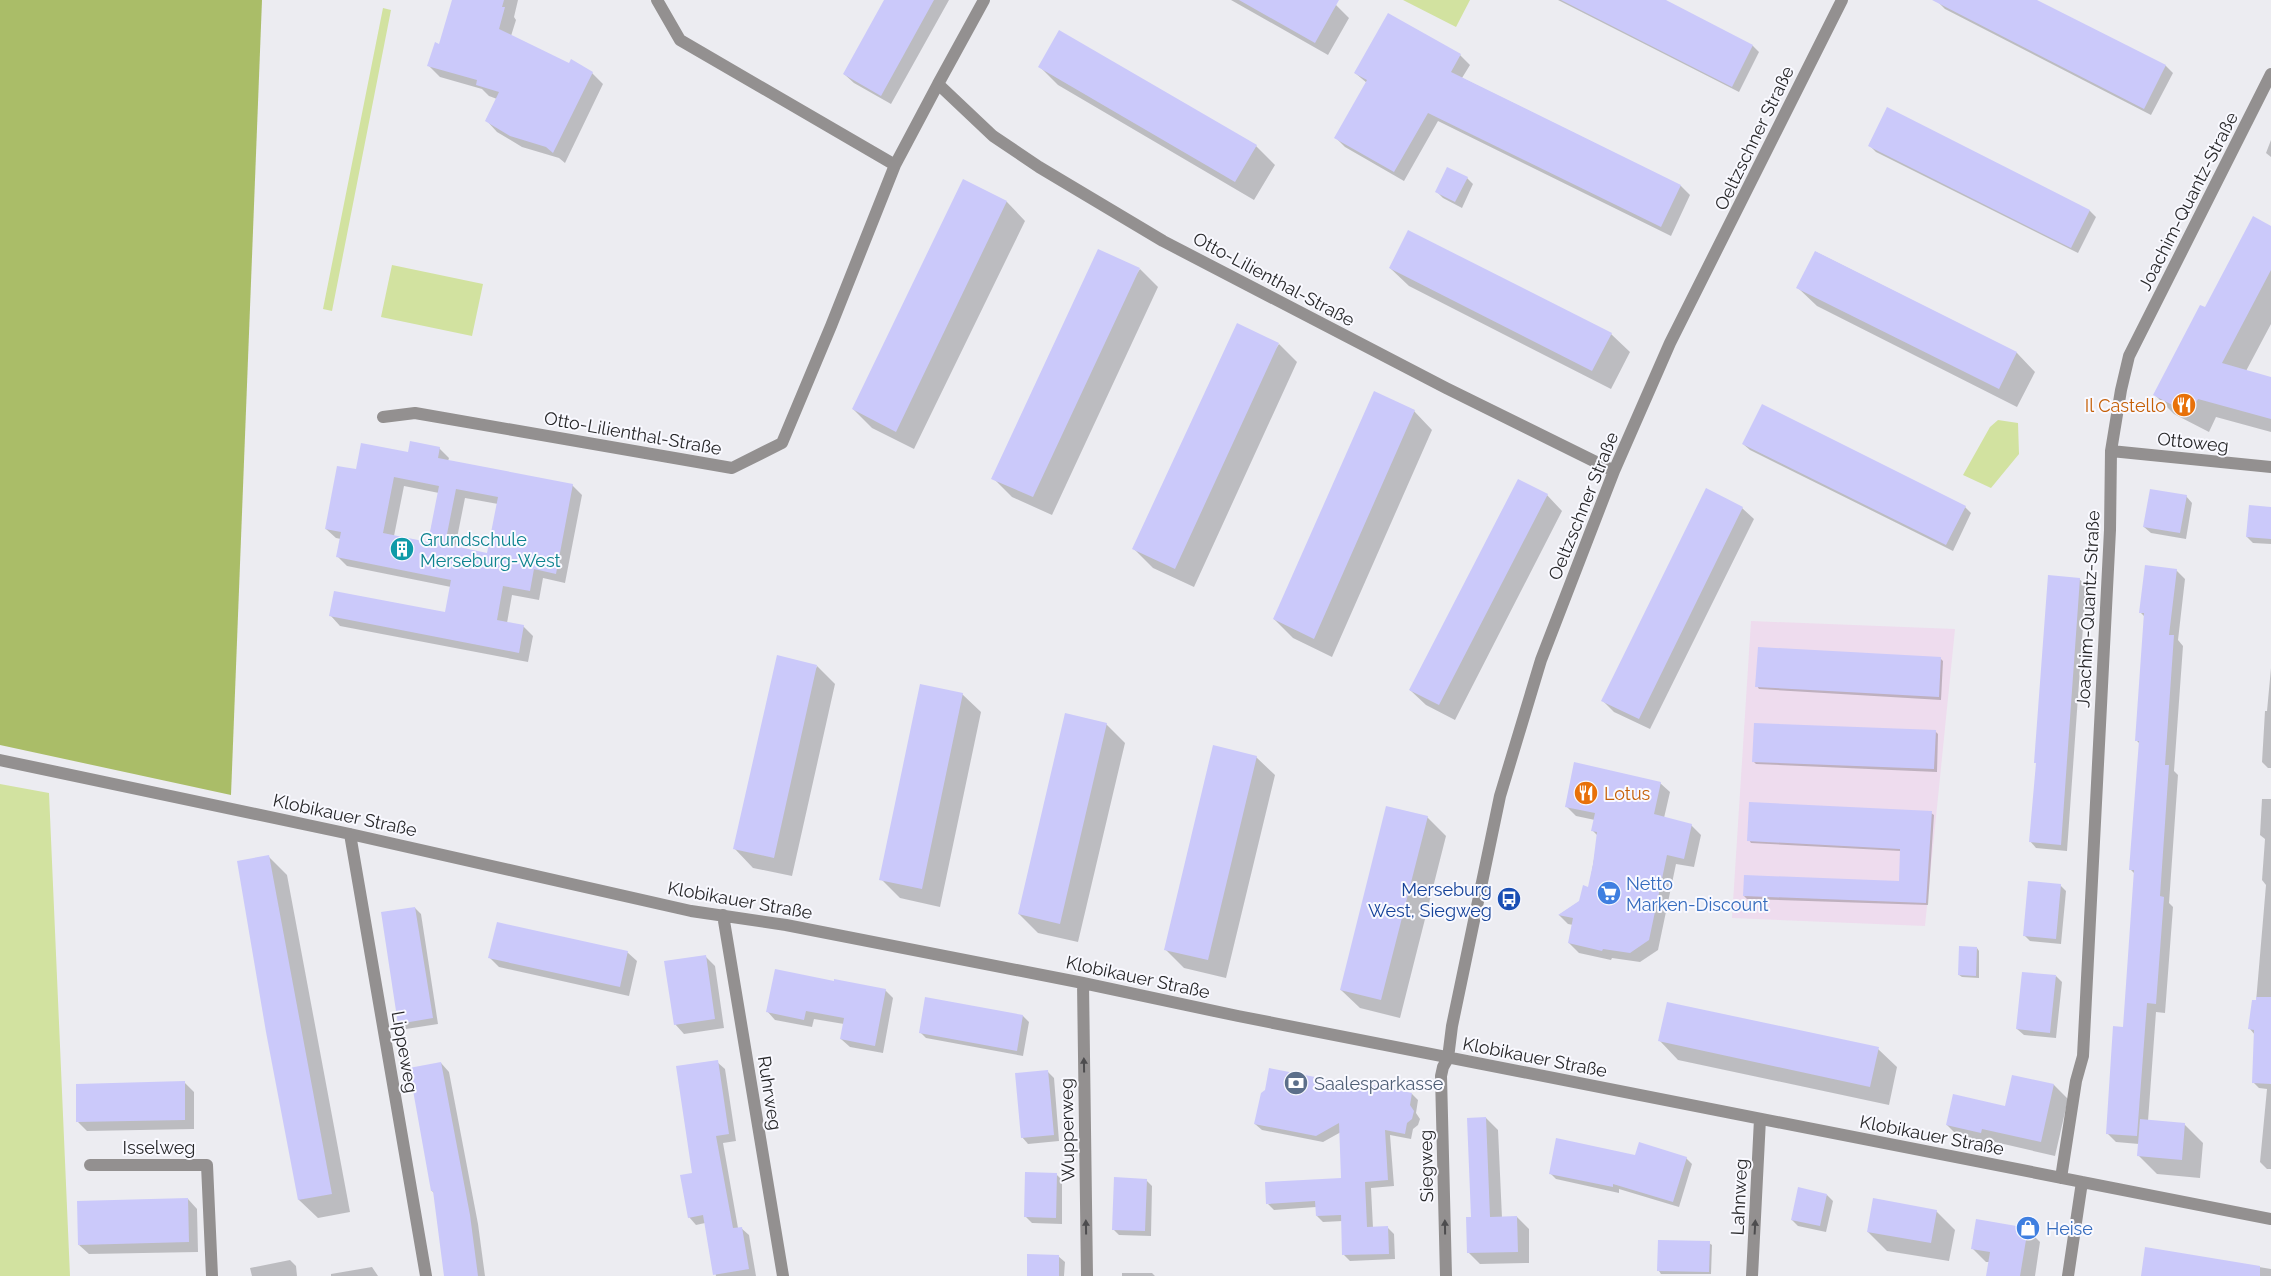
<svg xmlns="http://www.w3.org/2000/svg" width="2271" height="1276" font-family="Raleway,sans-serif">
	<rect width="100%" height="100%" fill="#ececf1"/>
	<path fill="#eedcee" d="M1751 621 1955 629 1925 926 1732 918Z"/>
	<path fill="#d2e2a0" d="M1403 0H1470L1456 27Z
		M383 8 391 10 332 311 323 309Z
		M392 265 483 284 472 336 381 317Z
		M1998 420 2018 423 2019 454 1991 488 1963 475 1990 427Z
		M0 784 49 793 70 1276H0Z"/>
	<path fill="#aabd68" d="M0 0H262L231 795 0 745Z"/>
	<path fill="#0003" fill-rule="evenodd" d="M453 0H518L514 17 516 20 511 36 570 65 592 73 603 84 565 163 559 158 522 147 497 132 486 120 497 99 489 96 482 89 440 77 429 66 440 45Z
		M886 0H949L891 104 854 83 844 74Z
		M1231 0H1328L1336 5 1349 18 1328 55Z
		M1558 0H1662L1753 46 1759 52 1739 92Z
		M1939 0H2035L2166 66 2173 73 2151 115 1945 9 1938 2Z
		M1388 15 1460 55 1470 65 1462 78 1681 186 1690 195 1671 236 1438 121 1404 181 1345 147 1336 138 1367 83 1355 73Z
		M1039 66 1256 146 1275 165 1254 200 1058 85Z
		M1888 109 2090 211 2096 217 2078 253 1876 152 1869 145Z
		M2271 140V157L2266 153Z
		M1467 178 1473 184 1462 208 1443 198 1437 192Z
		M964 181 1007 202 1025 221 914 449 872 428 853 409Z
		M2271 227V324L2246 371 2271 378V432L2216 417 2209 432 2174 414 2155 395 2206 309Z
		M1816 252 2017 353 2035 372 2017 407 1817 306 1798 288Z
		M1390 268 1611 334 1630 352 1611 389 1409 286Z
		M1140 269 1158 287 1052 515 1012 497 993 478Z
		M1279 344 1297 362 1194 587 1153 568 1134 549Z
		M1414 411 1432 430 1332 657 1293 638 1274 619Z
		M1743 444 1965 507 1971 513 1953 551 1750 450Z
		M439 448 449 458 448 461 572 485 582 495 565 583 543 578 539 600 512 595 507 623 523 626 533 636 528 662 340 626 331 616 446 613 451 587 347 566 338 557 341 539 336 538 326 529 357 471 409 453ZM404 486 439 493 428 543 394 536ZM465 498 498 504 488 554 455 548Z
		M1547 495 1562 511 1455 720 1426 705 1410 690Z
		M2186 496 2192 503 2186 539 2151 533 2144 527Z
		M1742 508 1754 519 1650 729 1614 712 1603 701Z
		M2271 508V544L2253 543 2247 537Z
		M2176 570 2185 579 2178 640 2183 646 2174 771 2178 775 2169 903 2173 907 2165 1013 2156 1012 2148 1121 2184 1124 2203 1143 2200 1178 2157 1174 2138 1155 2139 1144 2116 1142 2107 1133 2124 1028 2135 874 2131 870 2140 744 2136 740 2145 617 2140 612Z
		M2079 579 2086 585 2067 851 2036 848 2030 841 2037 764 2035 762Z
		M1940 658 1943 661 1941 700 1759 689 1757 686Z
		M817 666 835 684 792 876 753 868 735 849Z
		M2271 668V768H2268L2262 762 2265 711H2267Z
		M962 694 981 712 940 907 900 898 881 879Z
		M1106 724 1125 743 1078 942 1038 933 1019 914Z
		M1935 731 1938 734 1937 772 1756 764 1754 762Z
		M1256 757 1275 775 1226 978 1184 968 1165 949Z
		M1660 783 1670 792 1664 818 1691 825 1701 835 1694 867 1676 864 1658 950 1640 962 1612 958 1611 960 1579 953 1569 943 1573 925 1568 924 1559 915 1580 901 1589 888 1598 836 1593 831 1595 820 1576 816 1566 806Z
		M2262 799H2271V1169H2267L2260 1162 2267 1089 2259 1088 2253 1082 2255 1035 2250 1029 2256 1002 2266 885 2262 880 2265 839 2260 835Z
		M1931 813 1934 815 1928 905 1747 899 1744 896 1900 882 1901 851 1751 843 1749 840Z
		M1427 817 1446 836 1400 1018 1360 1008 1341 990Z
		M268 856 287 875 350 1212 318 1218 299 1200Z
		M2060 885 2066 891 2061 944 2030 941 2024 935Z
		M415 908 421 914 438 1024 406 1029 400 1023Z
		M1977 948 1979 951V978L1962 977 1959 975Z
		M627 952 637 961 629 996 499 967 490 958Z
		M705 956 715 966 724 1028 684 1034 675 1024Z
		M2056 976 2062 982 2056 1038 2024 1035 2017 1029Z
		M835 983 885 990 893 998 883 1053 850 1047 841 1039 844 1024 814 1019 812 1027 775 1020 767 1011Z
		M1023 1016 1029 1022 1023 1056 926 1038 920 1032Z
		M1660 1041 1878 1049 1897 1067 1889 1105 1678 1060Z
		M717 1062 725 1069 736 1141 723 1143 738 1228H741L749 1235 756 1276H716L705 1223 696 1225 689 1217 694 1174Z
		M441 1063 449 1072 478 1224 485 1276H445L435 1194 432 1191Z
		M1047 1071 1054 1078 1059 1141 1028 1144 1022 1137Z
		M2013 1076 2054 1085 2068 1099 2055 1156 1995 1142 1994 1146 1961 1139 1947 1125 2006 1107Z
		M184 1082 194 1092V1129L87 1131 78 1122Z
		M1352 1086 1412 1094 1418 1100 1416 1113 1420 1119 1418 1125 1413 1129 1411 1139 1390 1135 1394 1186 1371 1188 1373 1228H1388L1394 1234 1395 1259 1350 1261 1344 1255 1343 1221 1323 1222 1317 1216 1316 1207 1274 1210 1268 1204 1343 1179 1341 1132 1323 1142 1262 1130 1255 1124Z
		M1486 1118 1498 1130 1502 1218 1517 1217 1529 1229V1263L1480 1264 1468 1252Z
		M1636 1157 1686 1158 1692 1164 1679 1207 1619 1189V1193L1556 1179 1550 1173Z
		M1056 1174 1062 1180V1224L1032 1223 1026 1217Z
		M1146 1180 1152 1186 1151 1236 1119 1235 1113 1229Z
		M1827 1195 1833 1201 1826 1232 1798 1226 1792 1220Z
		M188 1199 197 1209 198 1252 89 1254 79 1245Z
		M1936 1211 1955 1230 1949 1261 1887 1251 1868 1232Z
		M2027 1229 2040 1242 2035 1276H1988L1990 1262H1986L1973 1249Z
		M1709 1243 1712 1245 1711 1274H1661L1659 1271Z
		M2147 1248 2271 1269V1276H2142Z
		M1058 1256 1065 1262 1064 1276H1028Z
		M290 1260 296 1266 297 1276H252L250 1268Z
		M372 1267 378 1276H331V1274Z
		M1122 1273H1152L1155 1276H1122Z"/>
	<path fill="#cbc9fa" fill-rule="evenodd" d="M452 0H504L502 7H505L499 29 569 63 571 59 593 72 553 153 546 147 510 136 485 121 499 92 476 85 477 80 427 66 435 42 439 44Z
		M884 0H934L881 96 843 74Z
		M1239 0H1339L1315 43Z
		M1561 0H1666L1753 45 1732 87Z
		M1932 0H2037L2166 65 2144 109Z
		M1388 13 1461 54 1451 72 1681 185 1661 227 1428 113 1394 172 1334 138 1367 80 1354 73Z
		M1059 30 1257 145 1235 182 1038 67Z
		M1887 107 2090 210 2071 248 1868 146Z
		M1447 167 1468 177 1455 202 1435 192Z
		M963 179 1007 201 896 432 852 409Z
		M2253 216 2271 226V270L2222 363 2271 377V419L2198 399 2190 414 2153 395 2200 305 2205 307Z
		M1408 230 1612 333 1592 371 1389 268Z
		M1098 249 1140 268 1033 497 991 479Z
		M1815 251 2017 352 1999 389 1796 288Z
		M1237 323 1279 343 1175 569 1132 549Z
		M1374 391 1415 410 1314 639 1273 619Z
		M1762 404 1966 506 1946 545 1742 444Z
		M410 441 440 447 438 458 573 484 556 574 534 569 530 591 503 586 497 620 524 625 519 653 329 616 334 591 445 612 451 580 336 557 341 532 325 529 337 466 356 469 361 443 408 452ZM394 477 439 486 428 542 383 533ZM456 489 498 497 487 553 445 544Z
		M1518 479 1548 494 1439 705 1409 690Z
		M1706 488 1743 507 1639 719 1601 701Z
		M2150 489 2187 495 2180 533 2143 527Z
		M2249 505 2271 507V539L2246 537Z
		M2145 565 2177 569 2169 635H2174L2165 765H2169L2160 896 2164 897 2156 1004 2147 1003 2137 1136 2106 1134 2113 1026 2123 1027 2134 870H2129L2139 741H2135L2144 613H2139Z
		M2048 575 2080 578 2061 845 2029 842 2036 763H2034Z
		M1758 647 1941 657 1939 697 1755 687Z
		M777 655 817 665 774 858 733 849Z
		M920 684 963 693 922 889 879 880Z
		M1065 713 1107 723 1060 924 1018 914Z
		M1754 723 1936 730 1934 769 1752 762Z
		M1213 745 1257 756 1208 960 1164 950Z
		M1574 762 1661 782 1654 814 1692 824 1684 859 1667 855 1649 940 1630 953 1603 949 1602 951 1568 943 1573 918 1558 915 1579 901 1583 885 1588 887 1593 864 1597 832 1591 831 1595 813 1565 807Z
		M1749 802 1932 811 1926 903 1743 896 1744 875 1899 881 1900 849 1747 841Z
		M1386 806 1428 816 1381 1000 1340 990Z
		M269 855 332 1194 298 1200 266 1032 237 861Z
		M2028 881 2061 884 2056 939 2023 936Z
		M415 907 433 1018 398 1024 381 912Z
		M497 922 628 951 620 987 488 958Z
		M1959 946 1977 947 1976 976 1958 975Z
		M706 955 715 1019 674 1025 664 961Z
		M775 969 834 981V979L886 989 875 1046 840 1039 844 1018 806 1011 804 1020 766 1012Z
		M2022 972 2056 975 2050 1033 2016 1029Z
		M925 997 1023 1015 1017 1051 919 1033Z
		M2256 997H2271V1084L2252 1083 2254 1030 2248 1029 2252 1000H2256Z
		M1667 1002 1879 1047 1870 1087 1658 1041Z
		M718 1060 729 1134 716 1136 733 1228 742 1227 749 1269 713 1275 703 1215 688 1218 680 1175 692 1173 676 1066Z
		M441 1062 470 1215 478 1276H444L433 1191H431L409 1068Z
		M1269 1068 1351 1084 1352 1081 1412 1093 1410 1105 1414 1111 1412 1119 1407 1123 1405 1134 1385 1130 1388 1180 1365 1182 1367 1227 1388 1226 1389 1254 1342 1255 1341 1215 1316 1216 1315 1201 1266 1204 1265 1182 1341 1178 1339 1123 1316 1136 1254 1124 1261 1093 1265 1090Z
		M1048 1070 1054 1135 1021 1138 1015 1073Z
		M2012 1075 2054 1084 2041 1142 1982 1129 1981 1133 1946 1125 1953 1094 2005 1106Z
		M185 1081V1120L76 1122V1084Z
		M1486 1117 1490 1217 1517 1216 1518 1252 1467 1253 1466 1217H1471L1467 1118Z
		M2140 1119 2185 1123 2182 1160 2137 1156Z
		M1556 1138 1635 1155 1639 1142 1687 1157 1673 1202 1613 1184V1187L1549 1174Z
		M1025 1172 1057 1173 1056 1218 1024 1217Z
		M1114 1177 1147 1179 1145 1231 1112 1230Z
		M1798 1187 1827 1194 1820 1226 1791 1220Z
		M188 1198 189 1242 78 1245 77 1201Z
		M1873 1198 1937 1210 1931 1243 1867 1232Z
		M1976 1219 2028 1228 2020 1276H1986L1990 1252 1971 1249Z
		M1658 1240 1710 1241 1709 1272 1657 1271Z
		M2145 1247 2260 1266V1276H2141Z
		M1027 1254 1059 1255V1276H1027Z"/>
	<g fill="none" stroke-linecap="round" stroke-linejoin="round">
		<path stroke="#939090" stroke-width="12" d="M657 0 680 40 895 165
			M984 0 938 84 993 136 1039 167 1163 241 1446 388 1614 471
			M383 417 415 413 732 468 782 443 831 326 895 165 938 84
			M2111 451 2271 467
			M0 760 350 834 691 911 786 925 1083 983 1238 1016 2271 1219
			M350 834 426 1276
			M723 915 783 1276
			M1083 983 1087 1276
			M90 1165H207L212 1276
			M2061 1178 2076 1081 2083 1056 2110 530 2111 451 2121 390 2129 356 2271 74
			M1446 1276 1441 1076 1443 1067 1448 1058 1452 1026 1500 796 1541 660 1614 471 1670 343 1842 0
			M1752 1276 1760 1119
			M2068 1276 2082 1182"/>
	</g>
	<defs><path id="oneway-solid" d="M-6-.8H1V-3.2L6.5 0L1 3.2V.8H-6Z" transform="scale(1.25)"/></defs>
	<g fill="#4d4c4e">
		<use href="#oneway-solid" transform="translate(1084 1065) rotate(-91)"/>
		<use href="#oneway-solid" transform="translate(1086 1227) rotate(-91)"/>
		<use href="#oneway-solid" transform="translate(1445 1227) rotate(-91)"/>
		<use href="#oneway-solid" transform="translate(1755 1227) rotate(-87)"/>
	</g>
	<defs>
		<g id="restaurant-disc" transform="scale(1.25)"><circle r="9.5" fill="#e8710a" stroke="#f9f9ff"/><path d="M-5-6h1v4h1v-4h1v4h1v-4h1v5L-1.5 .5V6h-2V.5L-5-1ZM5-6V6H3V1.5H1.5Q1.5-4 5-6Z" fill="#fff"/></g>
		<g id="building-disc" transform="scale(1.25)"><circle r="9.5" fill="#0f9aa8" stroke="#f9f9ff"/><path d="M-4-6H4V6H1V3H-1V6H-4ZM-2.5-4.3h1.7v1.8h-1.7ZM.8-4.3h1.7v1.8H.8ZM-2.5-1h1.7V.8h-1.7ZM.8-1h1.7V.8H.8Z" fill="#fff"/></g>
		<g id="supermarket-disc" transform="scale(1.25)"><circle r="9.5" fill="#3f7fe0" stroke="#f9f9ff"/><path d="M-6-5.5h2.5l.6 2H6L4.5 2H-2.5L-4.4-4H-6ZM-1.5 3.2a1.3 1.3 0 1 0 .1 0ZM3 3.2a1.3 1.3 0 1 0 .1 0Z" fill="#fff"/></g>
		<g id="bus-disc" transform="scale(1.25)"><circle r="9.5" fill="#1a4fb4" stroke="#f9f9ff"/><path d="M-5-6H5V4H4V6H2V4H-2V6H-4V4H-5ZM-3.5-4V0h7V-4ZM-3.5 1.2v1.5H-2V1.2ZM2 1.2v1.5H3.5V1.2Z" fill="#fff"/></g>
		<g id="bank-disc" transform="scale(1.25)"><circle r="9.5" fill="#5c6f8a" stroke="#f9f9ff"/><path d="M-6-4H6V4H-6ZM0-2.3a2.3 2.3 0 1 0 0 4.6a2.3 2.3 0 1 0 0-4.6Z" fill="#fff"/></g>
		<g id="shop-disc" transform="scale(1.25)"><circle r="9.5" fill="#3f7fe0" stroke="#f9f9ff"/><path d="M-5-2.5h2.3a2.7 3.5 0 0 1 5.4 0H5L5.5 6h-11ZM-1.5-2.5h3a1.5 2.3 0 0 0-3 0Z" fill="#fff"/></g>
	</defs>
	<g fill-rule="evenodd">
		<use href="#restaurant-disc" x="2184" y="405"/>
		<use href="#building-disc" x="402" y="549"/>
		<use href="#restaurant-disc" x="1586" y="793"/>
		<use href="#supermarket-disc" x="1609" y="893"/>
		<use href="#bus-disc" x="1509" y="899"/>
		<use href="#bank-disc" x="1296" y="1083"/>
		<use href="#shop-disc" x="2028" y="1228"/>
	</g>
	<g text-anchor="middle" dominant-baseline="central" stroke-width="4" stroke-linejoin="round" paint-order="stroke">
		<g font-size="18" fill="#28282a" stroke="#f9f9ff">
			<text transform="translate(1754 138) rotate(-64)">Oeltzschner Straße</text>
			<text transform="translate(2188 201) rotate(-63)">Joachim-Quantz-Straße</text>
			<text transform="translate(1274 279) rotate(28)">Otto-Lilienthal-Straße</text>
			<text transform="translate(633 433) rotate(10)">Otto-Lilienthal-Straße</text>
			<text transform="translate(2193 442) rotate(6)">Ottoweg</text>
			<text transform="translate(1583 506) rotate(-68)">Oeltzschner Straße</text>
			<text transform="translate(2088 609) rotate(-87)">Joachim-Quantz-Straße</text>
			<text transform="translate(345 815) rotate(12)">Klobikauer Straße</text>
			<text transform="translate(740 900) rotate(10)">Klobikauer Straße</text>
			<text transform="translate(1138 977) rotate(12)">Klobikauer Straße</text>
			<text transform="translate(405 1052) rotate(80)">Lippeweg</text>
			<text transform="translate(1535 1057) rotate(11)">Klobikauer Straße</text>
			<text transform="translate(770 1093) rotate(81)">Ruhrweg</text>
			<text transform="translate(1067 1130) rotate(-91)">Wupperweg</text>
			<text transform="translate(1932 1135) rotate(11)">Klobikauer Straße</text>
			<text x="159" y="1147">Isselweg</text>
			<text transform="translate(1426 1166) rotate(-91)">Siegweg</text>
			<text transform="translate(1739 1197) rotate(-87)">Lahnweg</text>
		</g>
		<g font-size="18" fill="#c56008" stroke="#f9f9ff" text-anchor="end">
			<text x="2166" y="405">Il Castello</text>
			<text x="1604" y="793" text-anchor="start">Lotus</text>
		</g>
		<g font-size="18" fill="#0d838f" stroke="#f9f9ff" text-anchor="start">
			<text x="420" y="539">Grundschule<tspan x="420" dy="21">Merseburg-West</tspan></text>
		</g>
		<g font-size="18" fill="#366cbe" stroke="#f9f9ff" text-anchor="start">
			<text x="1626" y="883">Netto<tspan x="1626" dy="21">Marken-Discount</tspan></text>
			<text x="2046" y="1228">Heise</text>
		</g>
		<g font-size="18" fill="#164399" stroke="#f9f9ff" text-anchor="end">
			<text x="1492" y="889">Merseburg<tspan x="1492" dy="21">West, Siegweg</tspan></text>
		</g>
		<g font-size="18" fill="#4e5e75" stroke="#f9f9ff" text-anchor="start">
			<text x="1314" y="1083">Saalesparkasse</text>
		</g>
	</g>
</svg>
